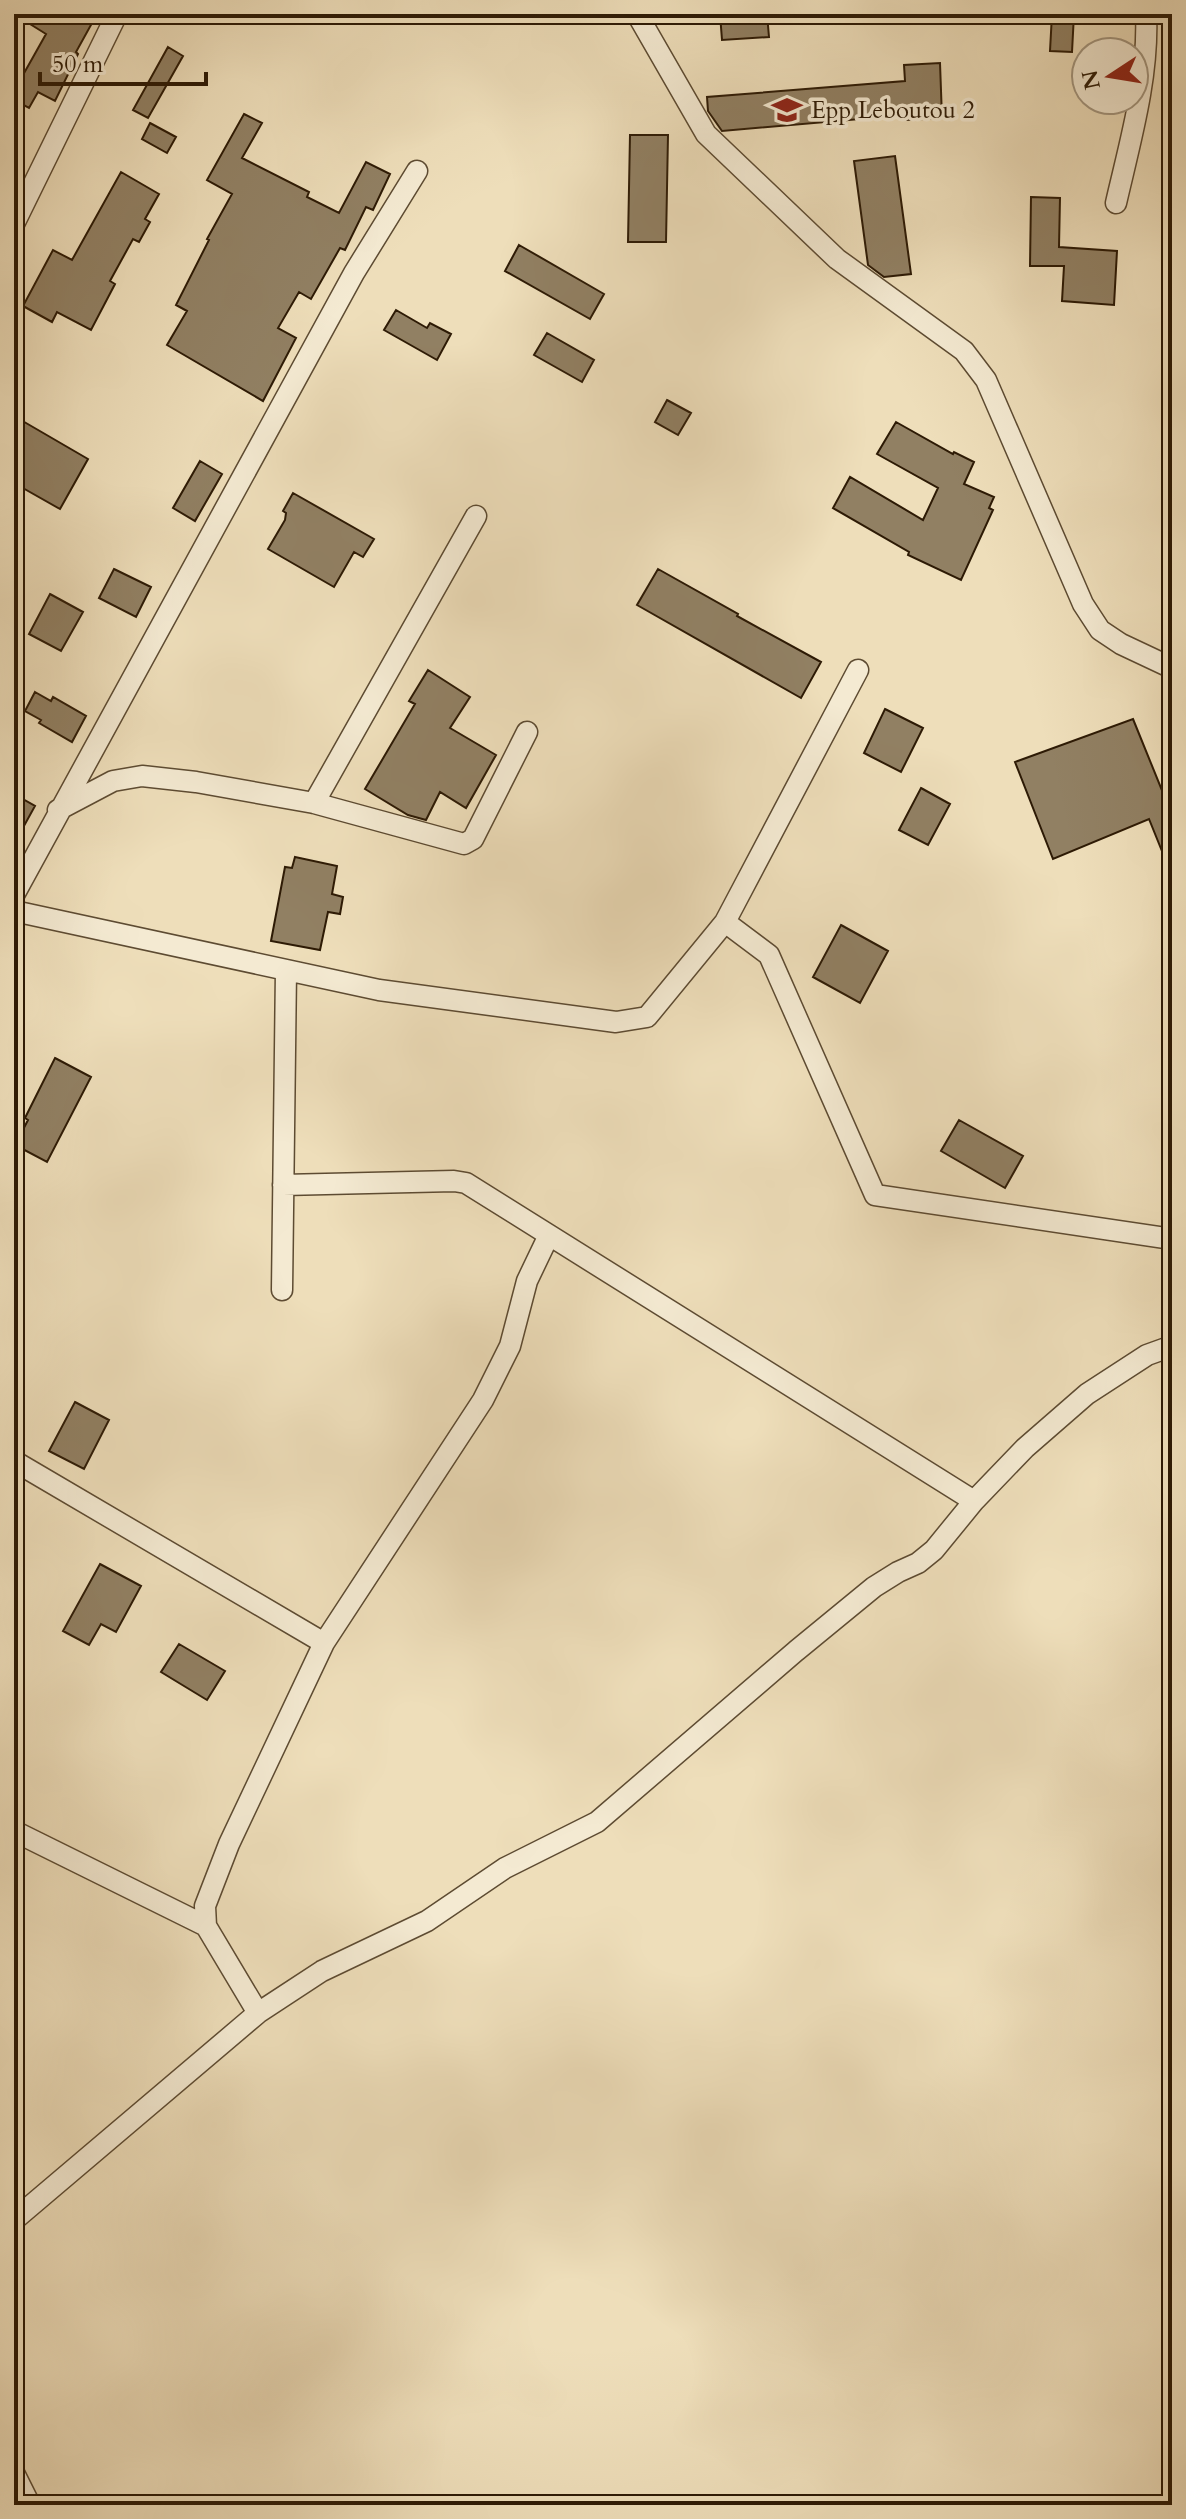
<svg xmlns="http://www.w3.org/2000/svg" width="1186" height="2519" font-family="Cardo,serif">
	<rect width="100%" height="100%" fill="#eedeba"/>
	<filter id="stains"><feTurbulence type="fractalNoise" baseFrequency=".0025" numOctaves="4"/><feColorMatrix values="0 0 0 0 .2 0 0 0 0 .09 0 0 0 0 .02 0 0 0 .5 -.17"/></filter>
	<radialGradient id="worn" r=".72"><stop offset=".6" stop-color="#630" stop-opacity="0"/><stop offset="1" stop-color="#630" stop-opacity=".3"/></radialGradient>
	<path fill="#918063" stroke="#2d1a05" stroke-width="2" d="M14 14H97L76 52 78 54 55 101 38 92 29 108 14 100V91L46 34Z
		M720 14H767L769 37 722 40Z
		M1052 14H1074L1072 52 1050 51Z
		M168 47 183 56 148 118 133 110Z
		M940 63 942 118 906 120V115L722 131 708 111 707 97 905 81 904 65Z
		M244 114 262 123 242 158 309 192 307 197 339 213 366 162 390 174 373 210 366 207 345 250 340 248 311 299 299 292 278 328 296 338 263 401 167 345 187 311 176 305 209 240 207 239 232 194 207 180Z
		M150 123 176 137 167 153 142 139Z
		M630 135H668L666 242H628Z
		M895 156 911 274 884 277 868 265 854 161Z
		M121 172 159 194 145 219 150 222 139 242 133 239 110 281 115 284 91 330 57 312 52 322 23 306 53 250 72 260Z
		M1031 197 1060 198 1059 247 1117 251 1114 305 1062 301 1064 266H1030Z
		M519 245 604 294 590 319 505 271Z
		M396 310 427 328 430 323 451 334 437 360 384 330Z
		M547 333 594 360 582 382 534 355Z
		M667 400 691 413 678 435 655 422Z
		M14 416 88 459 60 509 14 483Z
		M896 422 953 454 954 452 974 462 964 484 994 497 989 508 993 510 961 580 908 555 909 552 833 508 850 477 923 520 938 488 877 454Z
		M200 461 222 474 195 521 173 508Z
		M293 493 374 539 363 557 354 552 334 587 268 549 285 520 286 513 283 511Z
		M114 569 151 587 136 617 99 598Z
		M658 569 738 614 737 616 821 662 801 698 637 605Z
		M50 594 83 612 61 651 29 634Z
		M428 670 470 697 450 728 496 755 466 808 440 792 426 820 408 815 365 789 415 704 409 701Z
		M35 692 51 701 53 697 86 716 72 742 39 723 41 720 25 711Z
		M885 709 923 728 901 772 864 753Z
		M1133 719 1172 815V876L1149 819 1053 859 1015 762Z
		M921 788 950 804 928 845 899 830Z
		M14 794 35 806 14 844Z
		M295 857 337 866 332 894 343 897 340 914 328 912 320 950 271 941 285 867 292 868Z
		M841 925 888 951 860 1003 813 977Z
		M55 1058 91 1077 47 1162 15 1145 28 1120 25 1118Z
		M959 1120 1023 1156 1005 1188 941 1151Z
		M75 1402 109 1420 84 1469 49 1451Z
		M100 1564 141 1586 116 1632 101 1624 89 1645 63 1631Z
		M179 1644 225 1671 207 1700 161 1672Z"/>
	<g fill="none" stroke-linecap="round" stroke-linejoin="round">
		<g stroke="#5d4b32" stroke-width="23">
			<path id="minor" d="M637 14 706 134 837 259 964 351 986 380 1083 604 1100 630 1121 644 1172 668
				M1116 203C1130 142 1149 77 1146 14
				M14 224 117 14
				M314 803 476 516
				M58 810 113 781 142 776 196 782 314 803 464 844 473 839 527 732
				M14 895 354 273 417 171
				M14 911 379 990 616 1022 647 1017 725 922 769 955 875 1195 1172 1239
				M725 922 858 670
				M283 1185 454 1181 466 1183 974 1501
				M282 1290 286 970
				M14 1461 324 1643
				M14 1831 206 1926
				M258 2013 206 1926 205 1906 229 1844 324 1643 483 1400 510 1346 527 1281 549 1235
				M14 2220 258 2013 322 1971 427 1921 505 1868 597 1822 796 1651 874 1587 898 1572 918 1563 934 1550 974 1501 1025 1448 1087 1394 1147 1355 1172 1346
				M14 2473 30 2505"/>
		</g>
		<use href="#minor" stroke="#f4ead2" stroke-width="20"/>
	</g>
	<defs>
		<g id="school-bare" transform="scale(2.4)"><path d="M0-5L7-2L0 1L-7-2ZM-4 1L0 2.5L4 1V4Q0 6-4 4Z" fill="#8f2418" stroke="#f4ead2" stroke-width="2.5" paint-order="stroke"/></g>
	</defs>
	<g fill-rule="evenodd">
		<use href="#school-bare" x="787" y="110"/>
	</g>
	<g text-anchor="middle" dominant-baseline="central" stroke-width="7" stroke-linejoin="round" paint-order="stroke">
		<g font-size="24" fill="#2d1a05" stroke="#f4ead2" text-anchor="start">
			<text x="811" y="110">Epp Leboutou 2</text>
		</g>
	</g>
	<rect width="1186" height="2519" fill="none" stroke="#eedeba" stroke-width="48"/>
	<rect x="16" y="16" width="1154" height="2487" fill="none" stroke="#2d1a05" stroke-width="4"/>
	<rect x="24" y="24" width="1138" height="2471" fill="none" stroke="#2d1a05" stroke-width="2"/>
	<g transform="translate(1110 76) rotate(258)"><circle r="38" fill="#f4ead2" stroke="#a49780" stroke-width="2"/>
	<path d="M0-6L14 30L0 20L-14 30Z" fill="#8f2418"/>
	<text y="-12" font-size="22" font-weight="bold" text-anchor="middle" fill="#2d1a05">N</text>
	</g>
	<path d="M40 72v12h166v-12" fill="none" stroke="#2d1a05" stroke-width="4"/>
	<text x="52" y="72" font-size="24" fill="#2d1a05" stroke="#f4ead2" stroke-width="6" paint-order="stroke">50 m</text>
	<rect width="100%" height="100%" filter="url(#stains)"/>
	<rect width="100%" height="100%" fill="url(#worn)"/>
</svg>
